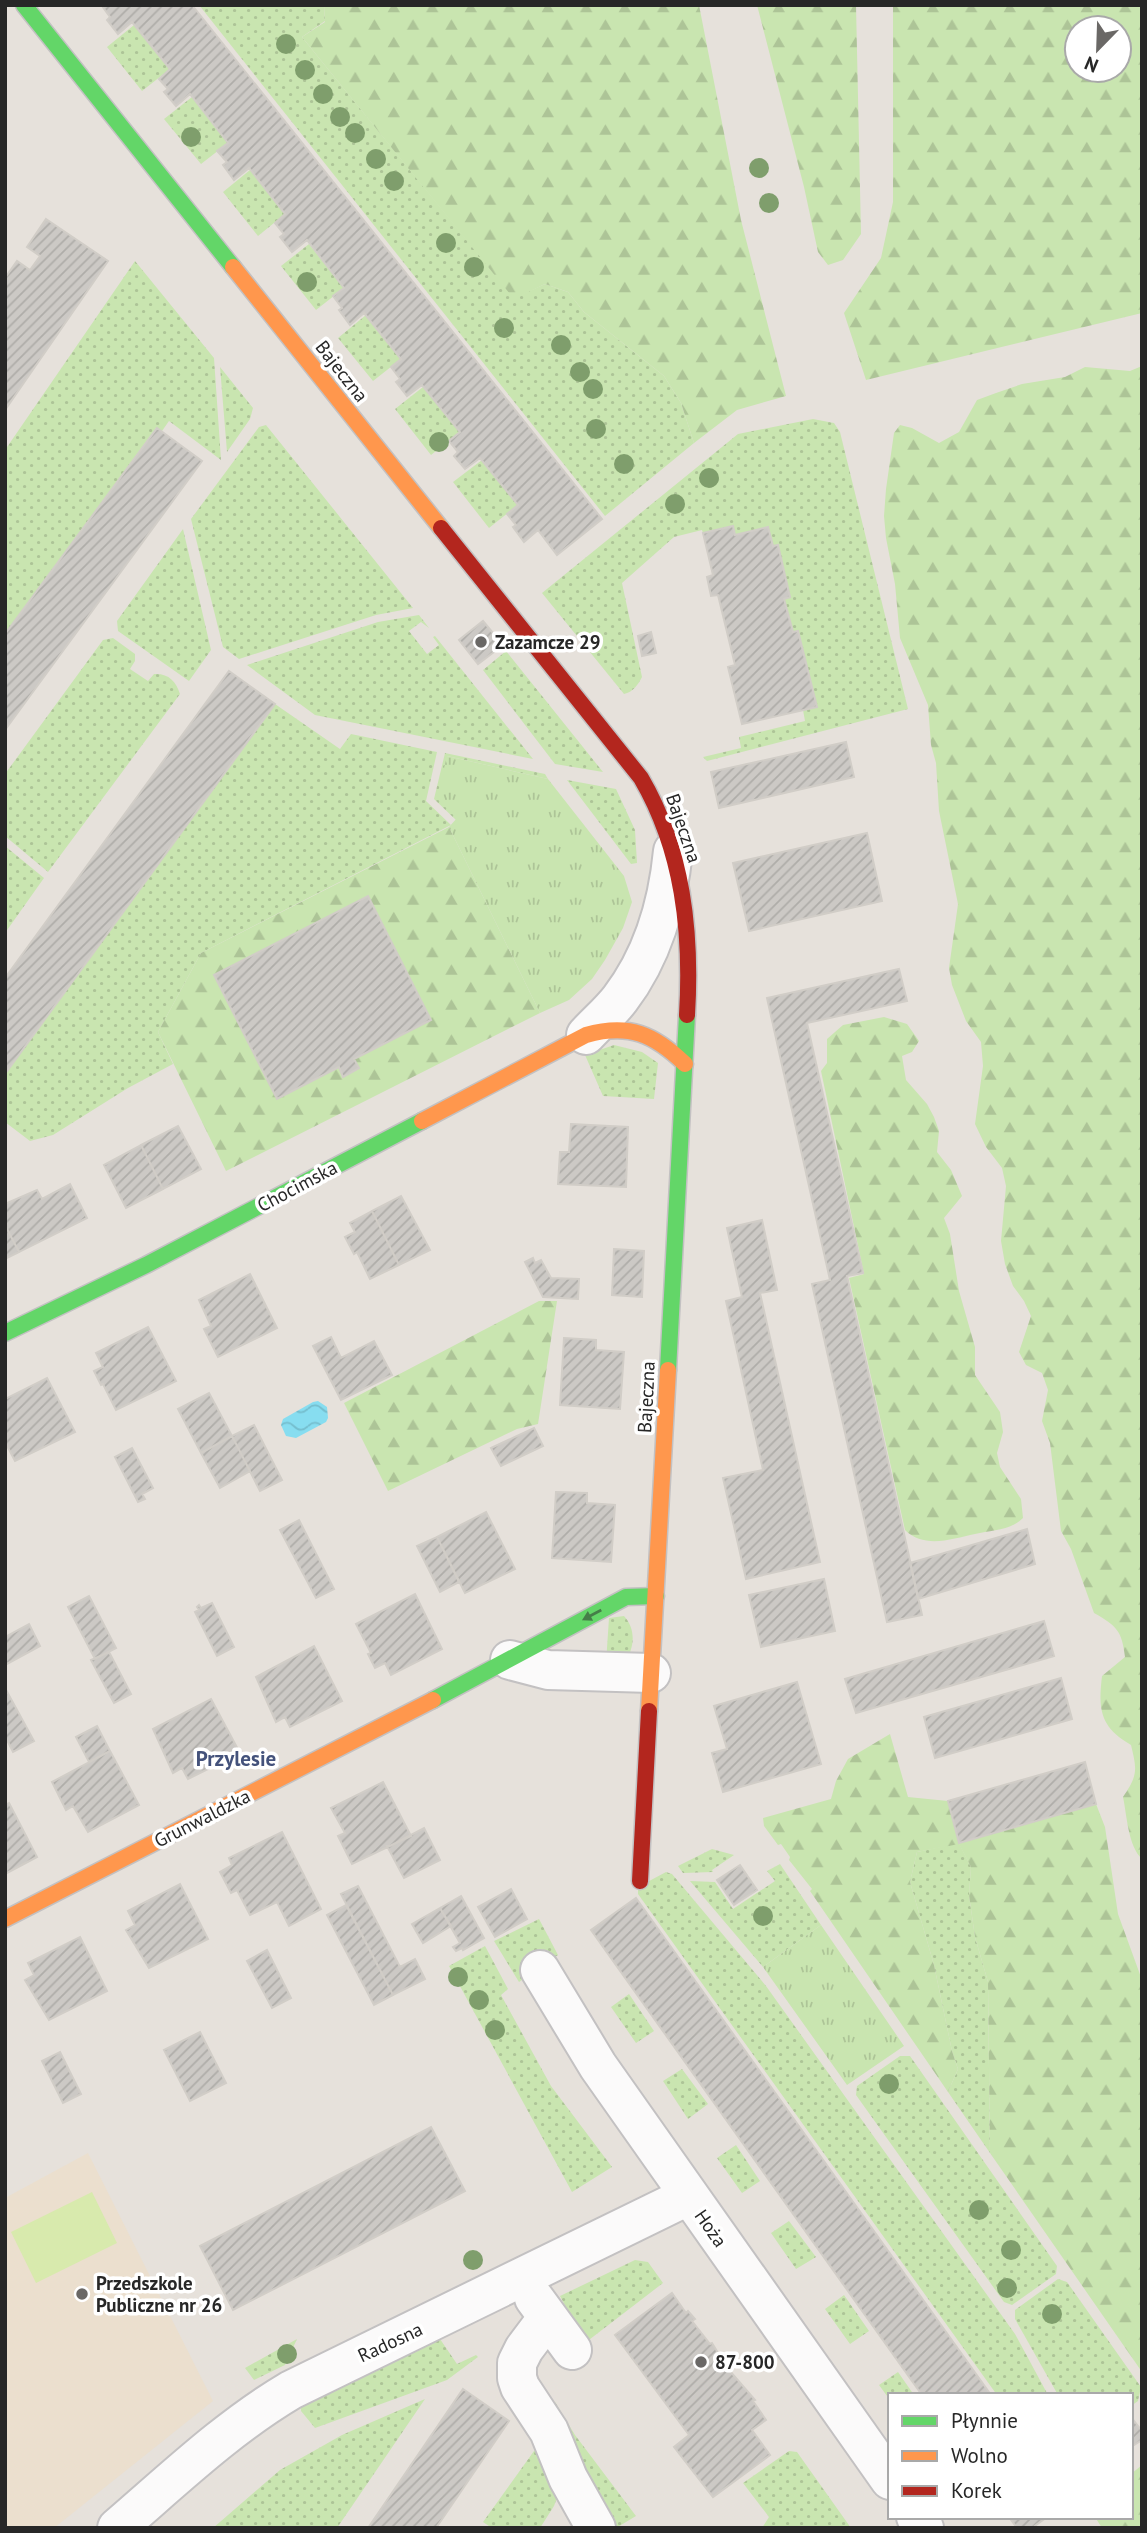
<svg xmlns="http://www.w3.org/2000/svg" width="1147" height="2533" font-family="'PT Sans',sans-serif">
	<defs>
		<pattern id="grass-dots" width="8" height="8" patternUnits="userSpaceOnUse" patternTransform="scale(1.75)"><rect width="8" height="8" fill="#c9e5b0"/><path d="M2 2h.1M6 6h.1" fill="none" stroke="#adc497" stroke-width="1.8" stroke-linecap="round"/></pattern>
		<pattern id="forest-firs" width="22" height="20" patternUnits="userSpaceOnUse" patternTransform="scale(1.75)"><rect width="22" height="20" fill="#c9e5b0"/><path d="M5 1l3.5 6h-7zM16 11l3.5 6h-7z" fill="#adc497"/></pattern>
		<pattern id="park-tufts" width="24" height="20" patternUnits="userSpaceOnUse" patternTransform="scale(1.75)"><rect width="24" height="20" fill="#c9e5b0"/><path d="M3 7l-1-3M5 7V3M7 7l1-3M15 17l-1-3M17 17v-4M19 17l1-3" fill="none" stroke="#adc497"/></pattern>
		<pattern id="water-waves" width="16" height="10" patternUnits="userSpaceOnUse" patternTransform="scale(1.75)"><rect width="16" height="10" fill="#87ddf0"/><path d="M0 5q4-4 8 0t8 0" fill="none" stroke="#75bece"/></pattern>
		<pattern id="building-hatch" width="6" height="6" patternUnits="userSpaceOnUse" patternTransform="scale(1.75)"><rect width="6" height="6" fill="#ccc9c5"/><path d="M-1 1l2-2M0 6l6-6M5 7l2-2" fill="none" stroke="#afada9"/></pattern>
	</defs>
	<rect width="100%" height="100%" fill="#e6e1db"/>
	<path fill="#ebdfce" d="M88 2153 213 2401 54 2528H5V2198Z"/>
	<path fill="url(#grass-dots)" d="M199 5H324L325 21 302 37 514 298 545 284 568 292 584 312 664 376 681 403 694 443 605 516Z
		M134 25 170 69 142 91 107 47Z
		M192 97 228 143 201 164 164 119Z
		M250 170 285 214 258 236 223 192Z
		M309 244 344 288 316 310 281 266Z
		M135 261 214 358 221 460 169 421 162 431 156 428 5 634V450Z
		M366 315 401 359 373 381 338 338Z
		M220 367 253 408 250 419 227 452Z
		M423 387 460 432 431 455 395 409Z
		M813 419 834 423 840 432 908 709 707 761 703 757 741 748 739 737 805 721 803 710 817 706 798 631 793 632 784 599 790 597 778 545 773 546 768 527 735 535 733 526 703 533 702 530 674 537 622 583 642 677C638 685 633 692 624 694L542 593 738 434Z
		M266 425 413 608 376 615 239 659 223 647 191 519 259 427Z
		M482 460 518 505 489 528 453 482Z
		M183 529 211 650 189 681 118 631 117 621Z
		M419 615 429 628 421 622 409 631 427 654 439 645 433 637 435 636 533 759 315 715 247 665 378 622Z
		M113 638 135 654V661L130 669 148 681 154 674C168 673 176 681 180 694L48 872 5 836V774L103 640Z
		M506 651 603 772 555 764 483 670Z
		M275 704 340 749 351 734 437 752 426 801 451 825 201 953 158 1032 173 1064 128 1088 53 1135 30 1141 5 1122V1074Z
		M445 753 545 774 548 779 447 756 458 818 456 820 434 799Z
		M567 780 616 789 635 830 637 863 631 864Z
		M5 846 44 878 5 933Z
		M614 1045 642 1052 658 1063 654 1099 603 1096 585 1055Z
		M624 1616C634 1627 635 1641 629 1655L606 1663 609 1618Z
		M959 1843 971 1867 969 1895 975 1937 988 1982 990 2153 948 2092 958 2069 952 2051 934 1965 910 1882 917 1852Z
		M712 1849 734 1855 712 1870 713 1872 683 1873 678 1866Z
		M780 1864 821 1925 763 1967 690 1881 715 1882 733 1909 775 1881 767 1871Z
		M666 1872 672 1874 766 1986 1015 2334 1048 2395H997L638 1894V1887Z
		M539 1919 558 1955 519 1982 494 1941Z
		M485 1946 508 1989 501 1995 551 2086 612 2167 572 2192 449 1966Z
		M629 1994 654 2031 636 2043 611 2007Z
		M900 2056H910L1057 2266 1056 2274 1012 2305 1004 2302 856 2095 857 2086Z
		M682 2069 708 2104 688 2119 663 2081Z
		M736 2145 760 2181 742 2193 717 2158Z
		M789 2221 816 2257 796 2269 771 2233Z
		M635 2260 648 2262 663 2283 585 2343 560 2296Z
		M1058 2279 1067 2282 1141 2387 1138 2401 1131 2406V2395H1058L1015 2319V2310Z
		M844 2295 869 2331 850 2344 825 2309Z
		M297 2339 285 2365 254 2380 245 2368Z
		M440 2339 457 2364 476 2355 478 2357 447 2380 315 2428 301 2411V2406Z
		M898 2372 914 2395H890V2400L879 2385Z
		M425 2399 337 2528H213L280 2470 342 2435Z
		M555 2402 575 2435 636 2516 616 2528H614L550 2408Z
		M538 2449 558 2495 554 2506 540 2528H492L483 2522 534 2451Z
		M789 2451 797 2452 851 2528H762L769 2517 743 2483Z"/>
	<path fill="url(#forest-firs)" fill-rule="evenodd" d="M324 5H699L741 220 786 396 737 410 694 443 681 403 664 376 584 312 568 292 545 284 514 299 302 37 325 22Z
		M757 5H856L861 234 843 260 828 265 818 252 804 187Z
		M893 5H1142V313L866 380 844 313 881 258 893 202ZM1119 28V70H1077V28Z
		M1142 366V1859C1128 1846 1127 1816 1123 1797 1138 1775 1137 1770 1131 1745 1100 1727 1098 1710 1102 1676L1125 1657C1122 1631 1117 1626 1094 1613L1071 1549 1061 1531 1050 1443 1042 1421 1048 1390 1042 1373 1026 1365 1019 1352 1031 1316 1024 1301 1013 1286 1005 1264 1001 1241 1006 1186 1002 1168 986 1147 975 1124 983 1066 981 1042 966 1021 952 985 949 968 958 904 939 811 936 763 931 745 928 705 900 638 895 584 886 538 884 516 886 489 894 433 900 425 912 428 939 443 959 432 977 400 996 393 1022 384 1065 377 1085 367 1130 371Z
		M449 827 540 1013 226 1171 158 1032 201 953Z
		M884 1017 907 1024 919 1041 912 1052 902 1056 906 1080 927 1104 934 1117 939 1131 937 1152 951 1170 962 1196 944 1218 950 1234 959 1291 975 1347V1375L1000 1412 1003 1432 997 1453 1000 1467 1021 1499 1023 1518C1010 1531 991 1530 975 1534 952 1539 924 1549 905 1530L849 1278 864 1274 821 1071 827 1063V1039L843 1025Z
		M539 1301H557L538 1424 517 1429 388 1491 344 1403Z
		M890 1734 908 1797 948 1801 959 1843 1096 1804 1105 1827 1118 1914 1142 1980V2372L990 2153 988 1982 975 1937 969 1895 971 1867 959 1844 917 1852 910 1882 934 1965 952 2051 958 2069 948 2092 810 1891 812 1889 789 1860 790 1857 781 1844 778 1845 764 1826 763 1818 831 1799 836 1781 848 1759Z
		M1142 2465V2528H1102L1095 2517H1131V2474Z"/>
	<path fill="url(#park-tufts)" d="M447 756 548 779 624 876 632 902 623 928 605 960 592 979 569 1000 540 1013 449 827 457 818 437 797Z
		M821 1925 904 2046 847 2085 763 1967Z"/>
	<path fill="#d8eaad" d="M92 2192 117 2243 36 2283 11 2232Z"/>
	<path fill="url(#water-waves)" d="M318 1401 327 1407 328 1418 326 1422 296 1438 286 1436 281 1425 283 1419 313 1402Z"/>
	<path fill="url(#building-hatch)" stroke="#d1cdc7" stroke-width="2" d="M192 5 602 519 557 555 538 530 524 542 513 527 516 525 507 514 518 505 480 458 465 469 454 456 458 452 449 441 460 432 422 385 407 396 396 382 400 379 391 367 401 359 364 313 350 325 339 310 342 308 333 296 344 288 307 240 292 252 280 237 284 234 275 223 285 214 249 168 234 180 223 165 227 162 217 151 228 143 190 94 176 106 164 92 168 89 159 79 170 69 132 22 118 34 107 20 110 17 102 6Z
		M46 219 108 261 5 410V278L17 261 30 270 40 256 27 247Z
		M157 428 202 461 5 730V634Z
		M733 526 735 535 768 527 773 546 778 545 790 597 784 599 793 632 798 631 817 707 742 724 728 667 735 665 718 595 711 596 707 577 713 575 703 533Z
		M483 621 503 645 478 664 459 640Z
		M651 632 656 653 642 656 638 636Z
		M229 671 275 704 5 1074V978Z
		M846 742 854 777 719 808 711 772Z
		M867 833 882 901 749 931 733 863Z
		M368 896 431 1020 354 1059 359 1068 343 1077 339 1067 277 1099 214 975Z
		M899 969 907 1001 807 1023 863 1273 847 1276 922 1615 887 1622 812 1284 830 1280 767 998Z
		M571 1124 628 1127 626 1187 558 1184 560 1152H569Z
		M178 1126 201 1169 163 1189 141 1145Z
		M141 1145 163 1189 126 1208 104 1165Z
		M70 1184 87 1218 19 1252 5 1225V1204L37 1190 42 1199Z
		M401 1196 430 1250 399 1265 372 1211Z
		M372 1211 399 1265 370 1279 357 1252 354 1254 345 1237 355 1232 350 1223Z
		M762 1220 777 1290 760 1293 820 1562 746 1579 723 1478 763 1470 726 1301 742 1297 727 1228Z
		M5 1225 19 1252 5 1259Z
		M614 1249 644 1251 642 1297 612 1295Z
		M533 1258 535 1263 541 1260 551 1278 579 1279 578 1299 543 1297 525 1262Z
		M250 1274 277 1328 218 1357 204 1329 211 1326 199 1300Z
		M148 1327 176 1381 116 1410 103 1384 101 1385 94 1371 103 1367 96 1353Z
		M331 1337 341 1358 374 1341 392 1375 341 1400 313 1346Z
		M564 1338 596 1340V1350L624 1352 620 1409 560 1405Z
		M47 1378 75 1432 15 1461 5 1442V1399Z
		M209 1393 232 1436 201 1453 178 1409Z
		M254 1425 282 1480 260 1491 232 1436Z
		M534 1428 543 1446 501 1466 491 1448Z
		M232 1436 250 1471 220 1488 201 1453Z
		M132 1448 153 1488 142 1494 145 1499 138 1502 115 1457Z
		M556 1492 587 1493V1503L615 1505 611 1562 552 1558Z
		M486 1512 515 1569 465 1593 437 1537Z
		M299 1520 334 1589 316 1598 280 1530Z
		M1027 1529 1035 1564 918 1599 910 1563Z
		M437 1537 459 1582 440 1592 417 1546Z
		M824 1579 835 1631 761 1647 749 1595Z
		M415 1594 442 1649 391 1675 385 1663 375 1668 368 1654 371 1653 356 1624Z
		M89 1596 116 1648 95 1659 68 1607Z
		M212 1603 234 1647 217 1656 195 1612 199 1610 197 1607 199 1605 201 1608Z
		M1044 1621 1054 1656 856 1713 845 1679Z
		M29 1624 40 1646 5 1665V1637Z
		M314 1646 342 1701 290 1727 285 1717 276 1722 256 1677Z
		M109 1652 131 1694 114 1703 91 1660Z
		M1061 1678 1072 1719 935 1758 924 1717Z
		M797 1682 821 1764 723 1792 712 1753 727 1749 714 1706Z
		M5 1688 34 1741 13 1752 5 1736Z
		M211 1699 240 1753 188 1779 182 1768 173 1773 153 1729Z
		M97 1726 110 1751 89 1762 76 1737Z
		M110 1751 139 1805 88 1832 73 1806 66 1810 52 1782Z
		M1085 1762 1096 1804 959 1843 948 1801Z
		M383 1782 411 1836 352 1864 338 1836 345 1833 331 1808Z
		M9 1803 37 1857 5 1874V1805Z
		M424 1828 440 1860 404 1878 387 1846H390Z
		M282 1832 321 1909 289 1926 277 1902 250 1915 237 1890 231 1893 220 1872 232 1865 229 1858Z
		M740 1865 757 1890 734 1905 717 1880Z
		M180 1884 208 1939 149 1968 126 1930 135 1925 128 1911Z
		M358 1886 400 1967 415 1959 425 1979 393 1995 341 1894Z
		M511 1889 527 1919 495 1937 478 1907Z
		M461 1896 484 1938 463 1950 462 1948 456 1951 453 1947 460 1943 440 1908Z
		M636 1898 991 2395H922L591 1930Z
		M346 1905 393 1995 374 2005 327 1915Z
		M440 1908 451 1926 423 1943 412 1924Z
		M80 1937 107 1991 49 2020 25 1980 34 1975 28 1963Z
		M267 1950 291 1998 272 2008 247 1961Z
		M200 2032 226 2083 190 2101 164 2050Z
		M60 2052 81 2094 63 2103 42 2061Z
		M431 2127 465 2191 233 2310 200 2246Z
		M672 2293 686 2313 688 2311 695 2319 692 2321 710 2344 712 2343 723 2361 725 2360 732 2368 729 2370 755 2400 753 2401 766 2420 752 2430 770 2455 713 2497 674 2447 689 2435 615 2335Z
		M463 2389 509 2421 436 2528H368Z
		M1131 2417 1142 2431V2440L1131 2447Z
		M1009 2517H1047L1032 2528H1017Z"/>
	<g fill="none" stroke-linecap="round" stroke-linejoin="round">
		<g stroke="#c3c1c2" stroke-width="42">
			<path id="street" d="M586 1035C597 1023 610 1012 620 999 652 957 668 903 673 851
				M510 1660 548 1670 651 1673
				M540 1970 598 2066 890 2480
				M534 2298 572 2350
				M548 2317 524 2349 517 2363V2378L520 2387 549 2431 568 2478 596 2528
				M916 2517 924 2528
				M117 2528C174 2479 227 2428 291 2390L688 2196"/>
		</g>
		<g stroke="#c3c1c2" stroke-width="19">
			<path id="fast" d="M24 5 233 267
				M5 1333 146 1265 422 1121
				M668 1370 687 1015
				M433 1700 626 1597 656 1596"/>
		</g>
		<g stroke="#c3c1c2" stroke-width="19">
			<path id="slow" d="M233 267 441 528
				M422 1121 586 1035C629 1023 654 1034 685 1064
				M649 1711 668 1370
				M5 1919 433 1700"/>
		</g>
		<g stroke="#c3c1c2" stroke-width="19">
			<path id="jam" d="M441 528 641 778C683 850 692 932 687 1015
				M640 1881 649 1711"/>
		</g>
		<use href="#street" stroke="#fbfafa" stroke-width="38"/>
		<use href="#fast" stroke="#63d668" stroke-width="16"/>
		<use href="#slow" stroke="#ff974d" stroke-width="16"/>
		<use href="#jam" stroke="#b3261e" stroke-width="16"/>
	</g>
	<g fill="#7f9e6c">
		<circle cx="286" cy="44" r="10"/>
		<circle cx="305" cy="70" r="10"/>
		<circle cx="323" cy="94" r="10"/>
		<circle cx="340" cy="117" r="10"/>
		<circle cx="355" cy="133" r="10"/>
		<circle cx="191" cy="137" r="10"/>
		<circle cx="376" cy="159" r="10"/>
		<circle cx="759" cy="168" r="10"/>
		<circle cx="394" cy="181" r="10"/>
		<circle cx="769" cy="203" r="10"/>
		<circle cx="446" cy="243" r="10"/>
		<circle cx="474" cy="267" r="10"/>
		<circle cx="307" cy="282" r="10"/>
		<circle cx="504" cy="328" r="10"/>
		<circle cx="561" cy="345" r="10"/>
		<circle cx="580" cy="372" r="10"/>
		<circle cx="593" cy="389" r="10"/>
		<circle cx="596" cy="429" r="10"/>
		<circle cx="439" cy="442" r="10"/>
		<circle cx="624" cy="464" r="10"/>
		<circle cx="709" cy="478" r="10"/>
		<circle cx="675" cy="504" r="10"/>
		<circle cx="763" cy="1916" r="10"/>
		<circle cx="458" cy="1977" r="10"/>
		<circle cx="479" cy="2000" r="10"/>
		<circle cx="495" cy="2030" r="10"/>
		<circle cx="889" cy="2084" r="10"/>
		<circle cx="979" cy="2210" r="10"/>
		<circle cx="1011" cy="2250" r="10"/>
		<circle cx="473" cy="2260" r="10"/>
		<circle cx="1007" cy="2288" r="10"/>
		<circle cx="1052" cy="2314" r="10"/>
		<circle cx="287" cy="2354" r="10"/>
	</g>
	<defs><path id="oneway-solid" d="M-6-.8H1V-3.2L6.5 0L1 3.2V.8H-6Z" transform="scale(1.75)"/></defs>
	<use fill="#457e48" href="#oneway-solid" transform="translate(592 1615) rotate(152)"/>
	<g fill="#6a6866" stroke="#fff" stroke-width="2.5">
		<circle cx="481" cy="642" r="7"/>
		<circle cx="82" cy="2294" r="7"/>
		<circle cx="701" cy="2362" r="7"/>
	</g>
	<g text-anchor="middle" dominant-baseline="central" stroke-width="7" stroke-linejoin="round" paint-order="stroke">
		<g font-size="19" fill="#272727" stroke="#fff">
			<text transform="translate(342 371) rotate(52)">Bajeczna</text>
			<text transform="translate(684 828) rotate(71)">Bajeczna</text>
			<text transform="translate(297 1186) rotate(-28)">Chocimska</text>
			<text transform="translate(646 1397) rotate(-87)">Bajeczna</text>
			<text transform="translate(202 1818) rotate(-27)">Grunwaldzka</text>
			<text transform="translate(711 2228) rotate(55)">Hoża</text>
			<text transform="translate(390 2342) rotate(-25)">Radosna</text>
		</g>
		<g font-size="19" font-weight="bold" fill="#272727" stroke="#fff" text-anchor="start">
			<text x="495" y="642">Zazamcze 29</text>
			<text x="96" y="2283">Przedszkole<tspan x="96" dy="22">Publiczne nr 26</tspan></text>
			<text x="715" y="2362">87-800</text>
		</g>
		<g font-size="21" font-weight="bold" fill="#44527b" stroke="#fff">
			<text x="236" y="1758">Przylesie</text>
		</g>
	</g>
	<rect width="1147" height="2533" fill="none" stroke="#272727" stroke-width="14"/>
	<rect x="888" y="2393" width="245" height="126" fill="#ffffff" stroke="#a9a9a9" stroke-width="2"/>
	<rect x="902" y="2416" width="35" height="10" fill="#63d668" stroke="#a9a9a9" stroke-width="2"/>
	<text x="951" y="2428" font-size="21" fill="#272727">Płynnie</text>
	<rect x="902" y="2451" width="35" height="10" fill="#ff974d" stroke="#a9a9a9" stroke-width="2"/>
	<text x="951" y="2463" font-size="21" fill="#272727">Wolno</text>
	<rect x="902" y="2486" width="35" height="10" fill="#b3261e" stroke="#a9a9a9" stroke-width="2"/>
	<text x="951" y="2498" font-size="21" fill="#272727">Korek</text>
	<g transform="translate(1098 49) rotate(203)"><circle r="33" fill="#ffffff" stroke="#a9a9a9" stroke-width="2"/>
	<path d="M0-5L12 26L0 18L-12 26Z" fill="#6a6866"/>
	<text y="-10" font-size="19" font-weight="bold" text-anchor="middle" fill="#272727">N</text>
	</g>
</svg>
